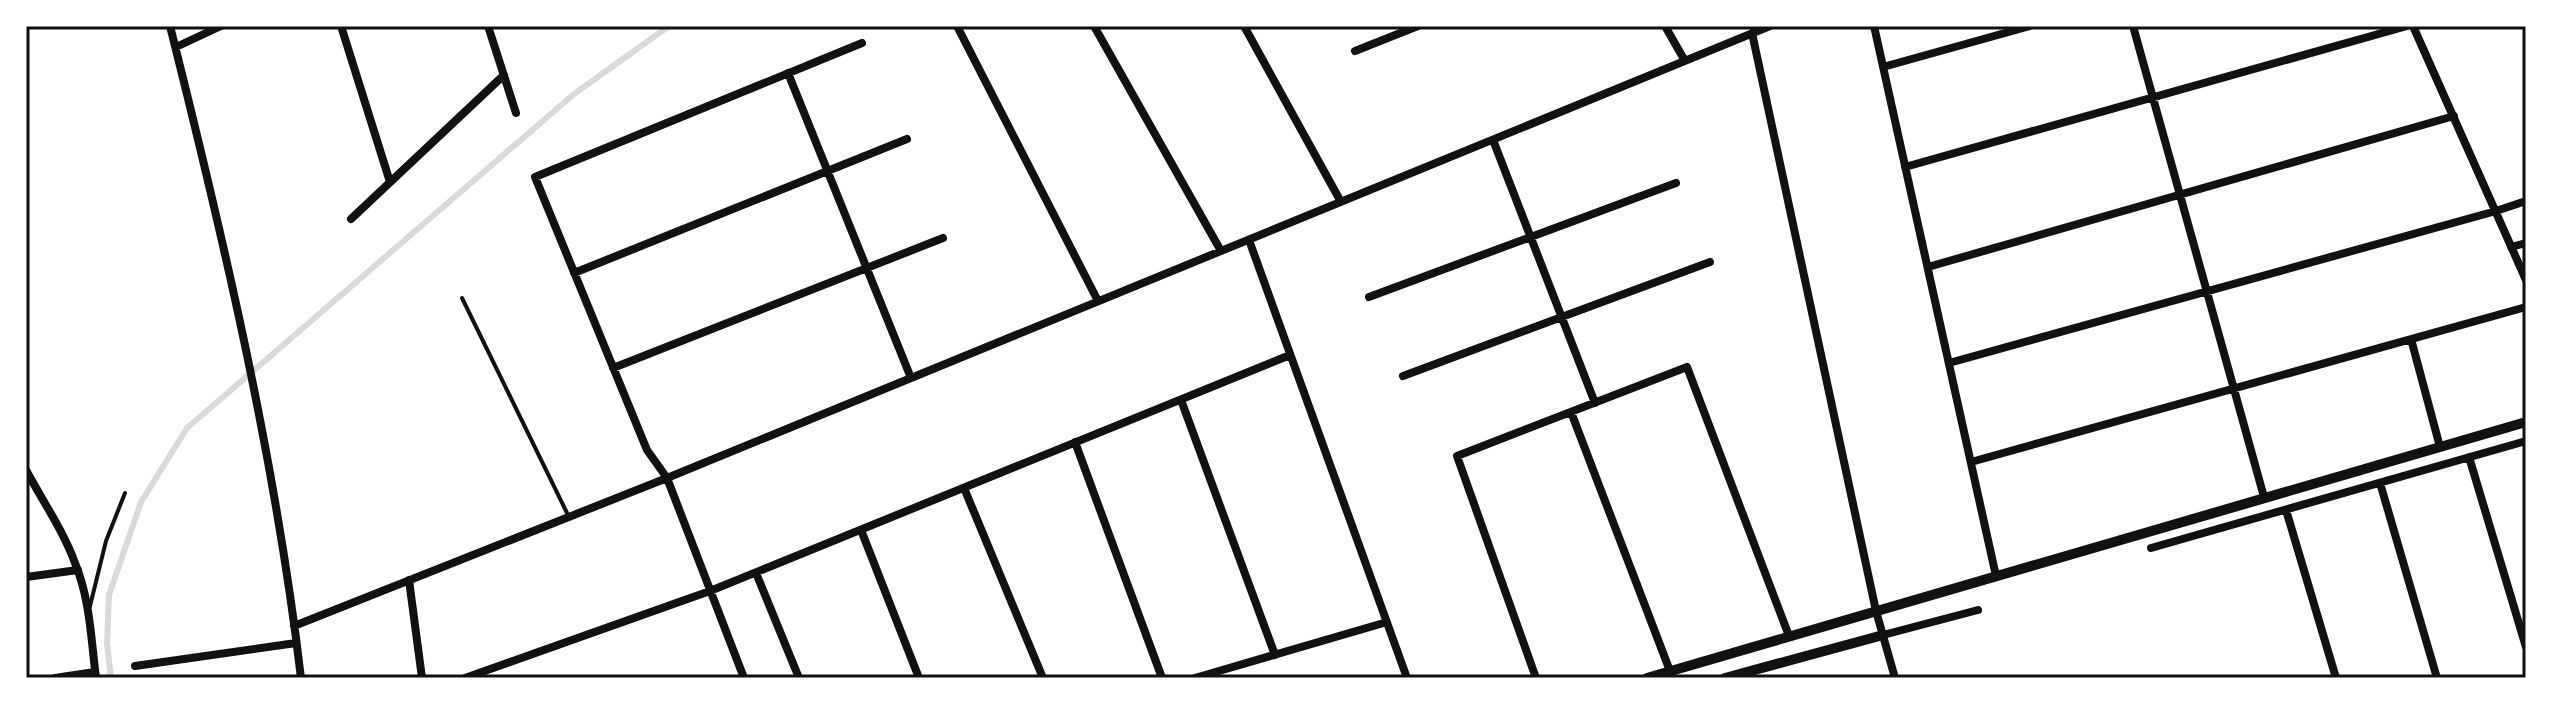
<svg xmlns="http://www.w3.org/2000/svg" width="2552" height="704" font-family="Figtree,sans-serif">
	<rect width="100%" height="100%" fill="#fff"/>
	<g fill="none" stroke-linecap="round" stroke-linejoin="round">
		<path stroke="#d9d9d9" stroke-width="6" d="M111 678 107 644 109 595 141 502 187 428 574 94 669 26"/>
		<path stroke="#111" stroke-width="4" d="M462 298 568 515
			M90 606 106 541 125 493"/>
		<path stroke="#111" stroke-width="8" d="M170 26C224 241 275 458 301 678
			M341 26 390 182
			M488 26 516 113
			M957 26 1098 301
			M1094 26 1221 251
			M1244 26 1341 202
			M1665 26 1685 61
			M1874 26 1996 576
			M2133 26 2264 497
			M2413 26 2526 280
			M1752 33 1876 611 1895 678
			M176 47 221 26
			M1355 51 1418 26
			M1883 67 2030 26
			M788 73 911 378
			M1493 140 1595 403
			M1905 167 2407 26
			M351 219 504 75
			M1249 240 1407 678
			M2511 247 2526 243
			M1928 267 2454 116
			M574 273 907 139
			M1369 297 1676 183
			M2411 339 2440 447
			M1949 363 2496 211 2526 201
			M613 368 943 238
			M1403 376 1710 262
			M1181 400 1275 655
			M1571 412 1670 671
			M1075 442 1162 678
			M2469 457 2526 647
			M1971 462 2526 307
			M26 470C42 500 63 530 75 563 90 599 91 639 96 678
			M2380 483 2437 678
			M964 488 1043 678
			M2286 510 2336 678
			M861 530 919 678
			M2151 548 2526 441
			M756 573 799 678
			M26 577 78 570
			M409 580 422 678
			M294 626 667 478 1770 26
			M1883 635 1978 610
			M135 666 296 643
			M55 678 95 672
			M465 678 710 591 1290 355
			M744 678 667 478 647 450 535 177 862 43
			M1195 678 1387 622
			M1536 678 1457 456 1687 367 1789 636"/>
		<path stroke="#111" stroke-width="10" d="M1647 678 2526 422
			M1725 678 1883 635"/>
	</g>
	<rect width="2552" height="704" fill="none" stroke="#ffffff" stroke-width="56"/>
	<rect x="28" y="28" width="2496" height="648" fill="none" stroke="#111" stroke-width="3"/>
</svg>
